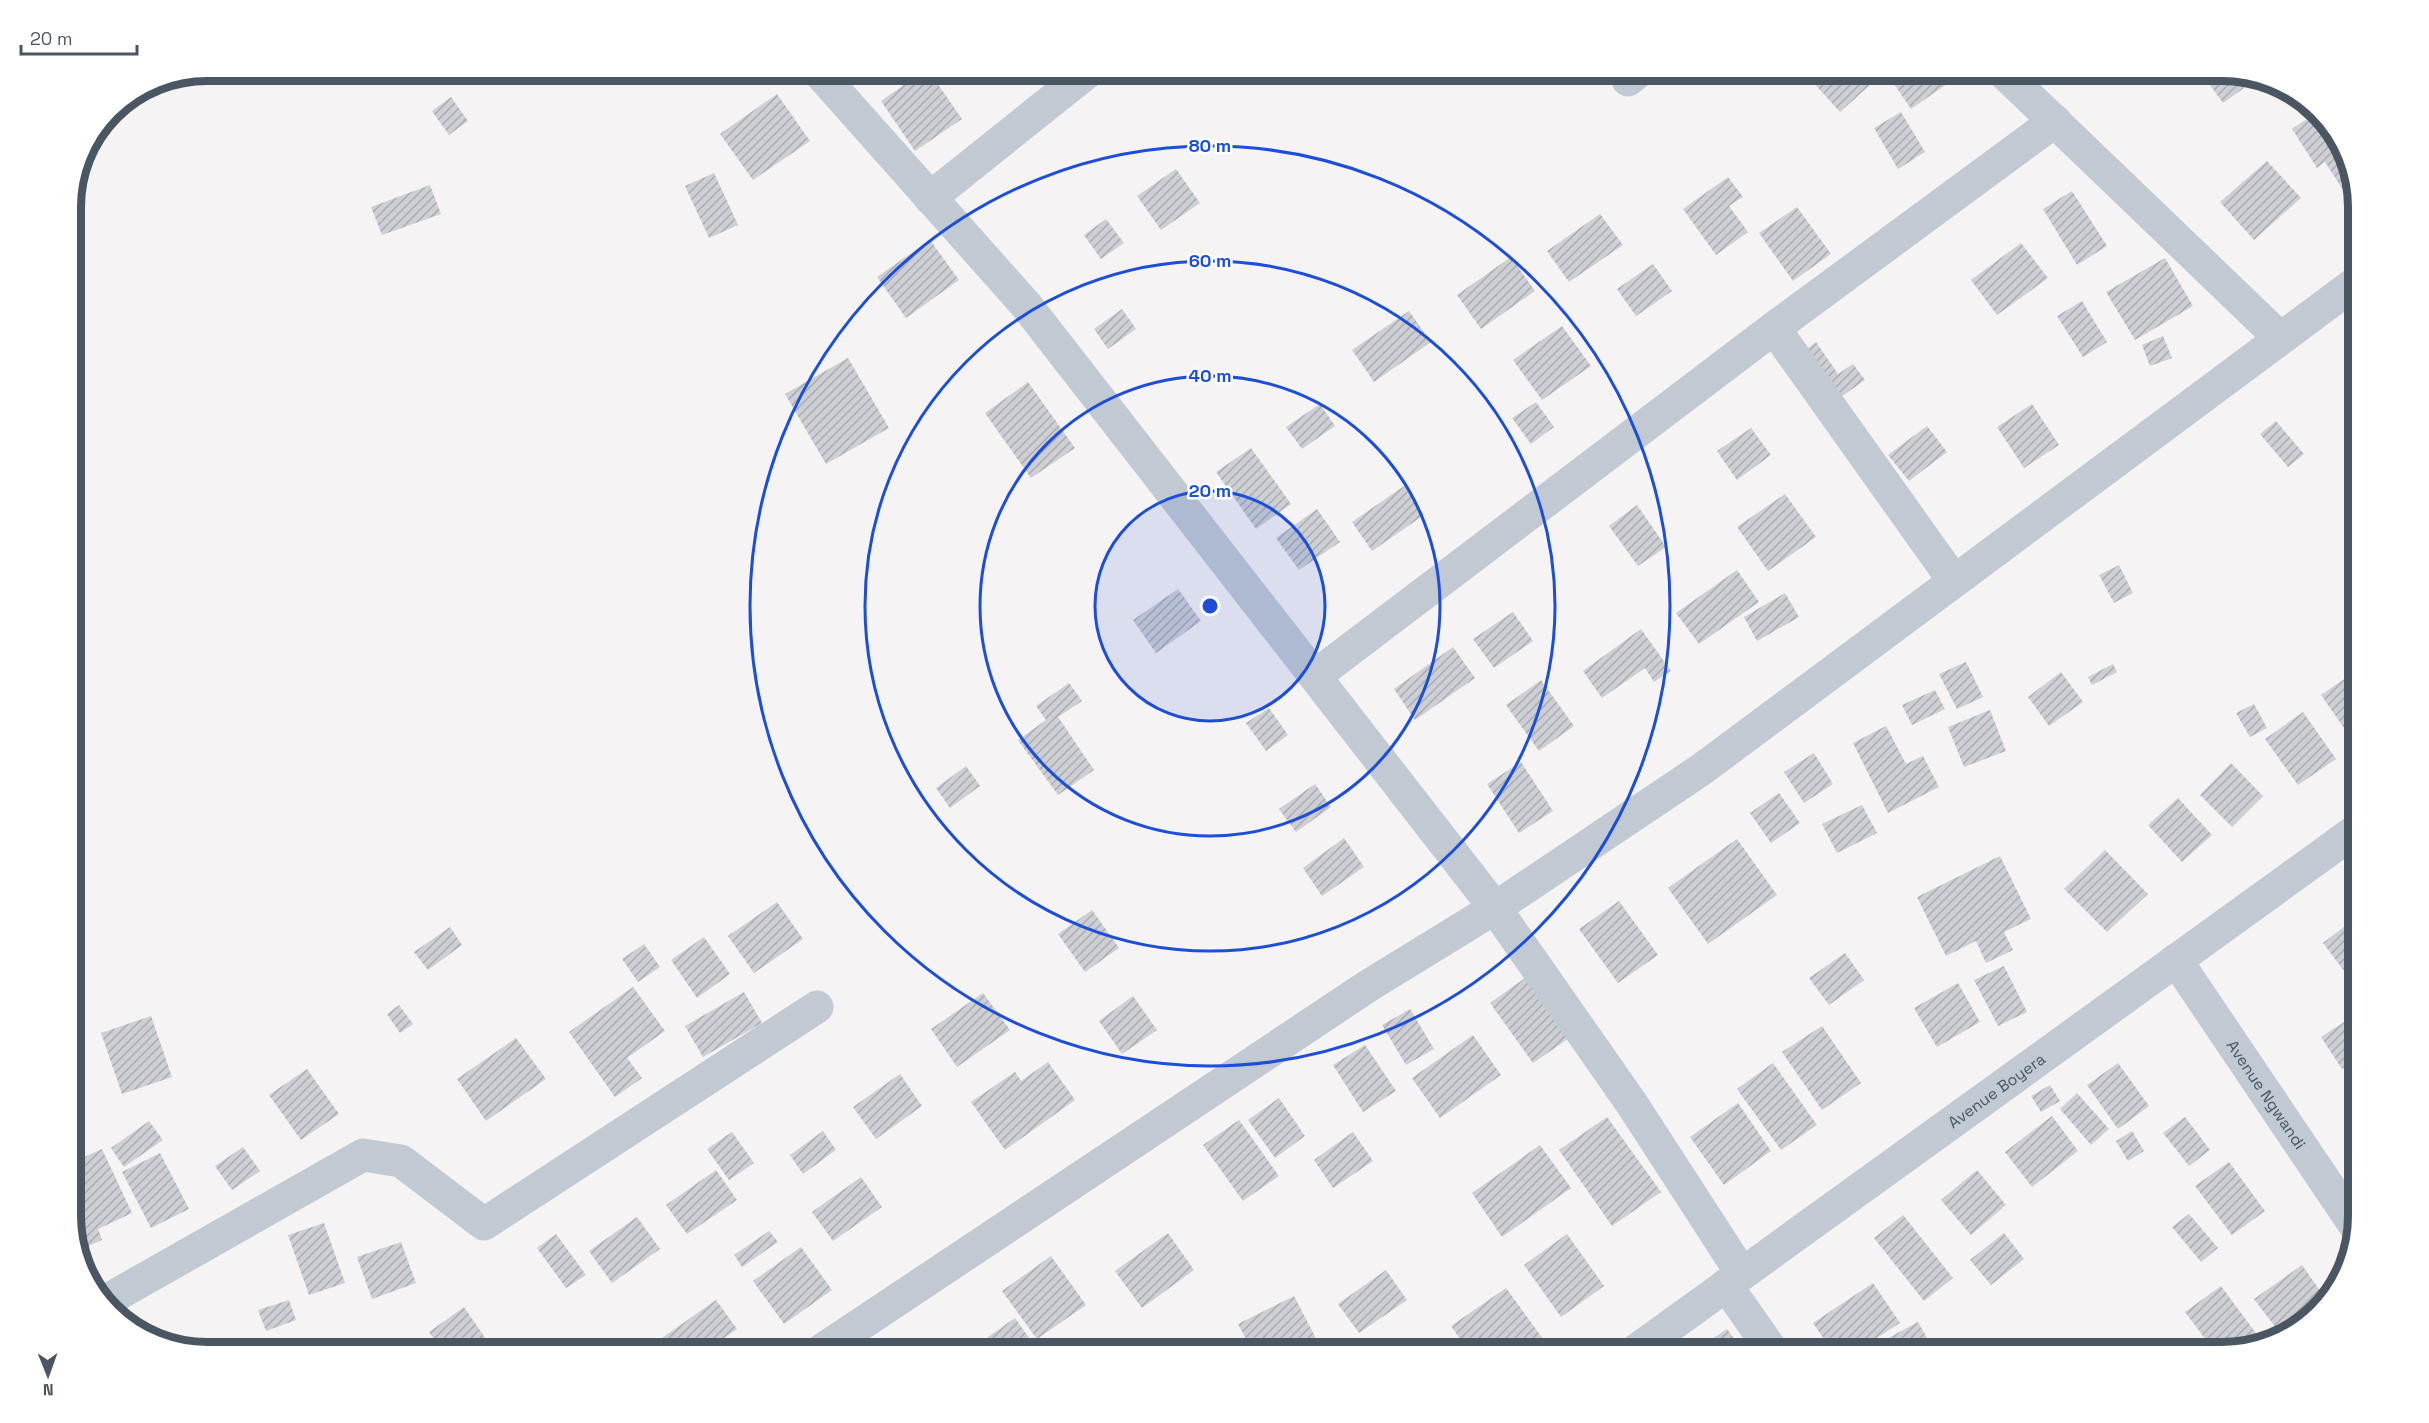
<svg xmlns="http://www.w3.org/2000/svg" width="2429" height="1423" font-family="'Space Grotesk',sans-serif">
	<defs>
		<pattern id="building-hatch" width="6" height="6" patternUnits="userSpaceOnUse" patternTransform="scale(1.5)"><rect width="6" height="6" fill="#cdcfd5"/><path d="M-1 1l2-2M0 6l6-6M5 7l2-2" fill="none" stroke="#a8abb0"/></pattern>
	</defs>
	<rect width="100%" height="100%" fill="#f5f3f3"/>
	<path fill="url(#building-hatch)" d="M925 70H928L962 119 915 151 881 101Z
		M1802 70H1877L1881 75 1840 112Z
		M1902 70H1952L1957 77 1911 109 1890 78Z
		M2199 70H2222L2234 74 2244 88 2223 103Z
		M777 94 810 141 753 180 720 134Z
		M451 97 468 121 449 135 432 111Z
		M1901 112 1925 152 1898 169 1874 128Z
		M2316 113 2336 131 2354 187 2345 193 2325 162 2317 168 2292 129Z
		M2267 161 2301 198 2254 240 2220 202Z
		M1176 169 1200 203 1161 230 1137 196Z
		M714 173 738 225 709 238 685 186Z
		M1728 177 1743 197 1729 206 1748 232 1716 255 1683 209Z
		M430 185 441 214 382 235 371 207Z
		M2072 191 2107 246 2077 265 2043 209Z
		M1797 207 1831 254 1793 281 1759 233Z
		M1600 214 1623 245 1569 282 1547 251Z
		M1106 219 1124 243 1101 259 1084 235Z
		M930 240 959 280 906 318 877 277Z
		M2021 243 2048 278 1997 315 1971 280Z
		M1511 257 1535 291 1481 329 1457 295Z
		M2165 258 2193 306 2135 340 2106 292Z
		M1653 264 1672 291 1636 316 1617 289Z
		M2082 301 2107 342 2083 357 2057 316Z
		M1122 309 1136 329 1108 349 1094 329Z
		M1409 311 1431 342 1374 382 1352 350Z
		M1562 326 1591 366 1542 400 1513 360Z
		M2163 336 2172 358 2150 366 2142 345Z
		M1816 342 1838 374 1853 364 1865 380 1835 401 1801 353Z
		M848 358 889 428 826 464 785 394Z
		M1028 382 1075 448 1031 478 985 413Z
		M1536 402 1554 427 1531 444 1512 418Z
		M1320 404 1335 426 1302 449 1286 427Z
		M2032 404 2059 445 2024 468 1997 427Z
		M2276 421 2304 454 2288 467 2260 434Z
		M1927 426 1947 452 1909 481 1888 455Z
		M1751 428 1771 455 1737 480 1717 451Z
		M1251 448 1291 504 1256 529 1216 472Z
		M1404 486 1424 515 1372 551 1352 522Z
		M1785 494 1816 537 1768 571 1737 527Z
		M1637 505 1666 547 1638 566 1609 526Z
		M1317 509 1340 542 1299 570 1276 538Z
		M2119 565 2133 593 2114 603 2099 575Z
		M1737 570 1759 602 1699 644 1676 613Z
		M1178 589 1201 621 1156 653 1133 620Z
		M1785 593 1799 617 1757 641 1744 617Z
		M1513 612 1533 641 1494 668 1473 639Z
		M1641 629 1671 671 1654 682 1645 668 1602 698 1583 671Z
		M1453 647 1475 678 1415 720 1394 689Z
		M1966 662 1983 697 1957 709 1939 674Z
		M2113 664 2117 672 2092 685 2088 677Z
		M2061 672 2083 702 2049 726 2028 697Z
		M2353 673 2358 680V737L2353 741 2321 695Z
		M1541 680 1574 726 1539 751 1506 705Z
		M1069 683 1082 701 1058 717 1094 770 1058 795 1018 740 1046 720 1036 706Z
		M1935 690 1945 709 1912 725 1902 705Z
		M2254 704 2267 728 2250 737 2236 713Z
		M1269 708 1288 735 1266 751 1246 723Z
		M1990 710 2006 751 1964 767 1948 727Z
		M2303 712 2336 759 2298 785 2265 739Z
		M1886 726 1906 764 1923 756 1939 787 1888 813 1853 743Z
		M1814 753 1833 784 1804 803 1784 772Z
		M1521 762 1553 811 1519 833 1487 784Z
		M2231 763 2263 796 2232 827 2200 795Z
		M966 766 980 786 950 808 936 788Z
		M1315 784 1331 807 1296 832 1279 809Z
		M1779 793 1800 823 1771 843 1750 813Z
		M2178 798 2212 835 2182 862 2148 825Z
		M1862 805 1877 833 1837 853 1822 824Z
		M1344 838 1364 867 1322 896 1303 868Z
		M1737 839 1777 895 1708 944 1668 888Z
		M2105 850 2148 894 2107 932 2064 889Z
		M2000 856 2031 919 2004 932 2013 950 1986 963 1976 941 1946 956 1917 897Z
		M1619 901 1658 955 1618 983 1579 929Z
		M777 902 803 939 754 973 728 936Z
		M1092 910 1119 948 1085 972 1058 934Z
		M2358 916V968L2348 976 2323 943Z
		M450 927 462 945 428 970 414 952Z
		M704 937 730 974 697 998 671 960Z
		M644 944 660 967 638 982 622 959Z
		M1845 953 1864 980 1829 1005 1809 978Z
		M2004 966 2027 1012 1998 1026 1974 980Z
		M2358 975V997L2353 1000 2344 982Z
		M1525 978 1568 1039 1533 1063 1490 1003Z
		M1958 983 1980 1022 1937 1047 1914 1008Z
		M633 987 665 1031 627 1058 642 1078 615 1097 569 1032Z
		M744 992 762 1023 703 1057 685 1026Z
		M983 993 1010 1030 957 1067 931 1029Z
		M1133 996 1157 1030 1122 1054 1099 1021Z
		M399 1005 413 1024 400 1033 387 1014Z
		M1410 1009 1434 1049 1406 1065 1382 1025Z
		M2358 1013V1058L2342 1069 2321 1037Z
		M151 1016 172 1077 122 1094 101 1033Z
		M1822 1026 1861 1083 1822 1110 1782 1052Z
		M1473 1035 1501 1075 1440 1118 1412 1078Z
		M516 1038 546 1079 486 1121 457 1079Z
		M1365 1045 1396 1091 1363 1112 1333 1065Z
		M1048 1062 1075 1100 1005 1150 971 1102 1015 1072 1021 1081Z
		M1773 1063 1817 1125 1781 1150 1737 1089Z
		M2118 1063 2149 1106 2118 1129 2087 1085Z
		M307 1069 339 1114 301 1140 269 1095Z
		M900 1074 922 1106 876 1139 853 1107Z
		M2050 1085 2060 1101 2041 1112 2031 1096Z
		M2077 1093 2109 1129 2091 1145 2060 1109Z
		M1279 1098 1305 1136 1275 1158 1248 1120Z
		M1738 1103 1771 1151 1724 1185 1690 1137Z
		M2052 1116 2078 1151 2032 1187 2005 1152Z
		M1607 1117 1661 1192 1612 1226 1559 1150Z
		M2185 1117 2210 1150 2189 1166 2163 1133Z
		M1239 1120 1279 1176 1243 1201 1203 1145Z
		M149 1121 163 1140 124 1167 111 1148Z
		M823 1131 836 1150 803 1174 790 1155Z
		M2132 1131 2144 1151 2128 1161 2116 1141Z
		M732 1132 754 1163 729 1180 707 1149Z
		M1353 1132 1373 1161 1333 1188 1314 1160Z
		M1540 1145 1571 1188 1502 1237 1472 1193Z
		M243 1147 260 1171 232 1190 215 1166Z
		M102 1149 132 1213 98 1229 102 1240 79 1250 71 1224V1163Z
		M160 1153 189 1209 151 1228 122 1172Z
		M2229 1162 2265 1211 2232 1235 2195 1186Z
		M716 1170 737 1200 687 1234 666 1205Z
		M1977 1170 2006 1205 1971 1235 1941 1200Z
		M861 1177 882 1207 833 1241 812 1212Z
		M2189 1214 2218 1248 2201 1262 2172 1227Z
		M1903 1215 1953 1278 1924 1301 1874 1238Z
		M637 1217 660 1249 612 1283 589 1251Z
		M324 1223 345 1283 309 1295 288 1235Z
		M769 1231 778 1242 742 1267 734 1255Z
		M1168 1233 1194 1270 1142 1308 1115 1271Z
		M2004 1233 2024 1259 1991 1285 1970 1260Z
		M556 1234 586 1275 566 1288 537 1248Z
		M1567 1234 1604 1286 1561 1317 1524 1265Z
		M401 1242 416 1283 372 1299 357 1257Z
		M801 1247 832 1290 784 1324 753 1281Z
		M1051 1256 1086 1305 1037 1339 1002 1291Z
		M2302 1265 2323 1295 2276 1328 2254 1299Z
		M1386 1270 1407 1300 1359 1333 1338 1304Z
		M1873 1283 1900 1323 1855 1352H1833L1813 1323Z
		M2221 1286 2261 1340 2258 1343 2215 1352 2185 1312Z
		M1506 1288 1543 1339 1524 1352H1469L1451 1326Z
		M1294 1296 1323 1352H1253L1238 1324Z
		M289 1300 296 1320 266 1331 258 1310Z
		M716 1300 737 1329 712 1347 716 1352H667L659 1340Z
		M464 1307 488 1342 474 1352H443L429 1332Z
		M1015 1318 1039 1352H973L971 1349Z
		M1918 1322 1935 1352H1862Z
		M1727 1329 1744 1352H1693Z"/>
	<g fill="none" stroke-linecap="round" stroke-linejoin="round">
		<g stroke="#c1cad2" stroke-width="33">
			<path d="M817 70 1026 305 1495 908 1632 1104 1742 1274"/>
			<path d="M2001 70 2280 338"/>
			<path d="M1628 80 1640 70"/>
			<path d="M930 198 1090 70"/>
			<path d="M1774 328 1954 581"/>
			<path d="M1315 676 1774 328 2055 121"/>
			<path id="s1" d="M2176 960 2356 1227"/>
			<path d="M1726 1285 1773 1352"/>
			<path d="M104 1302 363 1155 401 1161 484 1224 817 1007"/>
			<path d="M819 1352 1368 986 1495 908 1702 769 2358 281"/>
			<path id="s2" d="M1634 1352 2358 829"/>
		</g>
	</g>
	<circle cx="1210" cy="606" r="115" fill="#1d4ed8" fill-opacity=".12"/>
	<g fill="none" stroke="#1d4ed8" stroke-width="3">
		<circle cx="1210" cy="606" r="115"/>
		<circle cx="1210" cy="606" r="230"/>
		<circle cx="1210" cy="606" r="345"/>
		<circle cx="1210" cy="606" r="460"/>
	</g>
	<g text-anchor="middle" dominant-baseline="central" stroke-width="5" stroke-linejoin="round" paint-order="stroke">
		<g font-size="16" fill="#4a5661" stroke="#fff">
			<text stroke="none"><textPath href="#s2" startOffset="447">Avenue Boyera</textPath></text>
			<text stroke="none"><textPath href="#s1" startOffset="162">Avenue Ngwandi</textPath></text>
		</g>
	</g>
	<path d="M0 0H2429V1423H0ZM207 81H2222A126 126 0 0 1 2348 207V1216A126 126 0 0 1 2222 1342H207A126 126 0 0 1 81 1216V207A126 126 0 0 1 207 81Z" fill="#fff" fill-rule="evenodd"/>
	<path fill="none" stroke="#4a5661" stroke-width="8" d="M207 81H2222A126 126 0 0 1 2348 207V1216A126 126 0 0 1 2222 1342H207A126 126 0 0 1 81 1216V207A126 126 0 0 1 207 81Z"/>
	<circle cx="1210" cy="606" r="9" fill="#1d4ed8" stroke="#fff" stroke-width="3"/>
	<g font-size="18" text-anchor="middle" font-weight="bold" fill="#1d4ed8" stroke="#fff" stroke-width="5" stroke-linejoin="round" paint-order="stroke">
		<text x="1210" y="152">80 m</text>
		<text x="1210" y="267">60 m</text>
		<text x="1210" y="382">40 m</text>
		<text x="1210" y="497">20 m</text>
	</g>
	<g transform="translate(48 1375) rotate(179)" stroke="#ffffff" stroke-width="4.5" paint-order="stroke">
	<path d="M0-4.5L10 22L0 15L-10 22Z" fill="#4a5661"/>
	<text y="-9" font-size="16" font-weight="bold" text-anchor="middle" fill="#4a5661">N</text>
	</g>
	<path d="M21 45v9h116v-9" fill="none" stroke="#4a5661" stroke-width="3"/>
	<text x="30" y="45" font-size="18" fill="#4a5661" stroke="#ffffff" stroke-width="4.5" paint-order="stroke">20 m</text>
</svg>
